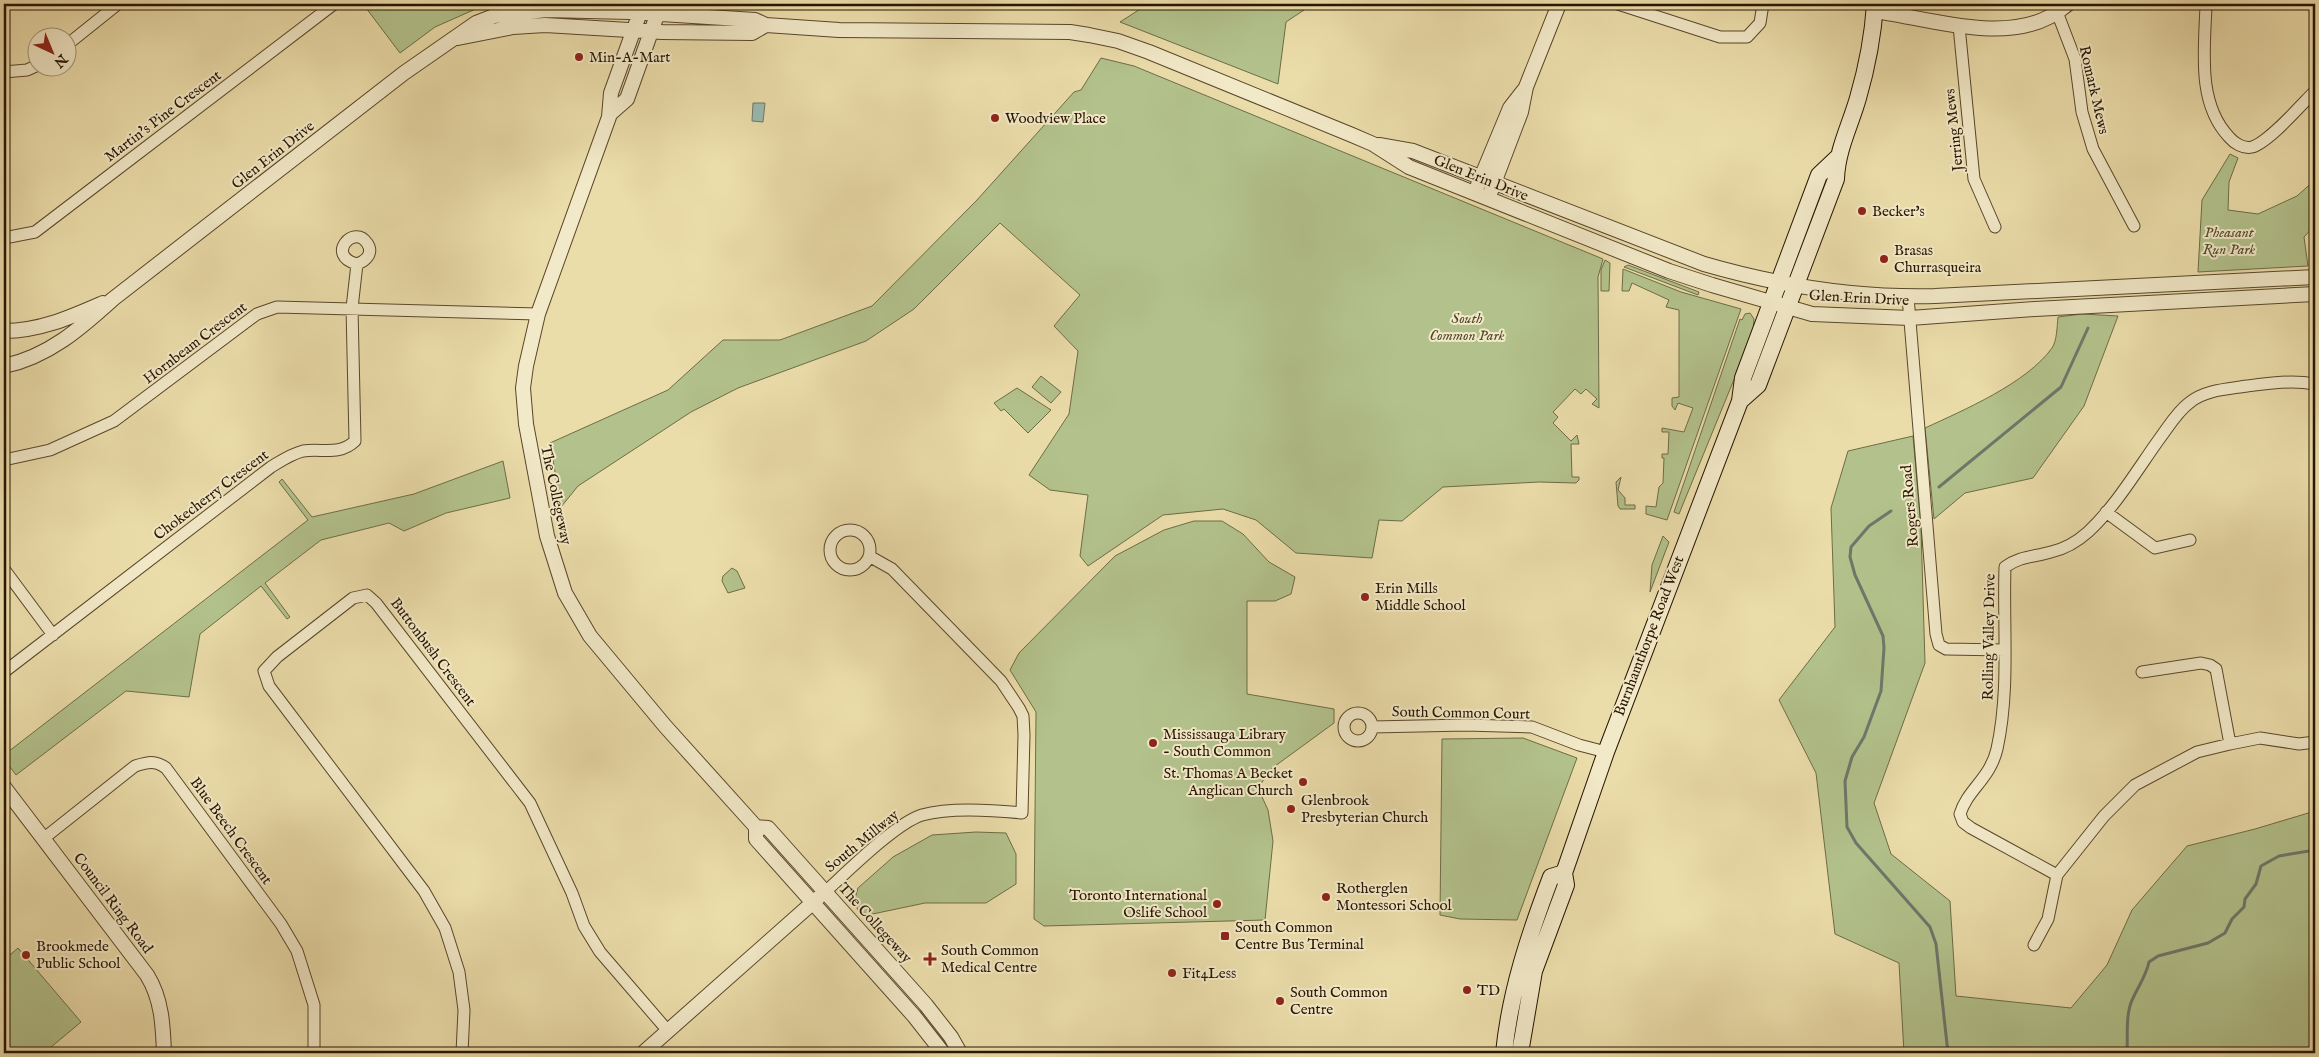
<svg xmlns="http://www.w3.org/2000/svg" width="2319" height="1057" font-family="'IM FELL English',serif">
	<rect width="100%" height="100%" fill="#ebddaa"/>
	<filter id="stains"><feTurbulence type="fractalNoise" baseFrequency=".004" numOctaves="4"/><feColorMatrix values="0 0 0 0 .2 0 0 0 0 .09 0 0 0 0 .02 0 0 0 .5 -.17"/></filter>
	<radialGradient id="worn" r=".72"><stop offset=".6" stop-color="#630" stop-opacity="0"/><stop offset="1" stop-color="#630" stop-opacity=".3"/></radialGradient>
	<path fill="#b3c28c" stroke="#6e6c46" d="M363 4H487L435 27 400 53Z
		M1148 4H1313L1286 22 1278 84 1120 22Z
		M1101 58 1134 66 1603 259 1598 277 1599 408 1592 404 1597 399 1586 389 1581 394 1575 389 1553 412 1558 417 1553 423 1571 441 1577 435 1579 444H1571L1572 477H1579V480L1576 483 1539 482 1443 487 1402 521 1379 520 1372 558 1296 553 1256 520 1223 509 1163 515 1088 566 1080 556 1088 495 1050 490 1029 475 1069 414 1078 351 1054 326 1080 295 1000 223 914 309 866 341 738 388 691 412 578 486 561 507 550 443 668 390 723 340H780L872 306 977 200 1074 92 1081 90Z
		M2230 154 2238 158 2229 182 2228 210 2258 214 2297 196 2315 180V225L2304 237 2308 266 2198 272 2202 200Z
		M1605 260 1610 263 1609 291H1601V270Z
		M1628 265 1699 292 1698 295 1624 267Z
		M1623 269 1681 292 1741 309 1667 520 1646 514V506L1656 507 1659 487 1663 483 1664 458H1662V454H1668L1669 432H1662V428L1684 432 1693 408 1678 403 1675 410 1672 406V398L1679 397V310L1666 307 1669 300 1632 283 1629 291H1622Z
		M1750 313 1754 319 1753 333 1679 514 1674 512 1740 319 1742 320 1745 314Z
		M2082 314 2118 316 2084 406 2033 478 1965 493 1934 519 1925 428C1964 410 2027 383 2052 348 2057 341 2057 326 2058 317Z
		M1041 376 1061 392 1051 403 1032 387Z
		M1017 388 1051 410 1028 433 1004 409 1001 411 994 403Z
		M1913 436 1921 528 1925 663 1874 803 1891 854 1950 901 1956 996 2071 1008 2107 965 2132 910 2187 846 2255 829 2315 811V1053H1904L1899 963 1835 934 1816 773 1779 700 1835 627 1831 508 1848 451Z
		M503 461 510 498 446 513 404 531 389 523 321 540 265 583 290 617 287 619 261 586 200 634 189 697 126 691 16 775 4 759V755L308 520 279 482 282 479 312 517 414 494Z
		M1621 477 1618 490 1625 498V505H1635V509H1620L1618 506 1616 482Z
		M1194 521H1222L1243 534 1269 562 1295 577 1291 594 1275 601H1247V694L1334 709V723L1271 769 1258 788 1268 810 1273 841 1265 920 1044 926 1034 919 1036 712 1010 670 1019 653 1115 556 1164 530Z
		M1663 536 1669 542 1650 592 1652 565Z
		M732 568 737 571 745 588 728 593 722 581 723 576Z
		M1523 738 1577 758 1517 920 1460 919 1440 915 1442 739Z
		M976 832 1006 833 1016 854V884L986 903H925L868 915 858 910 854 902 858 888 893 857 932 835Z
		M18 948 81 1022 44 1053H33L29 1049 21 1053H4V960Z"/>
	<path fill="#9abab1" stroke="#6c786b" d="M753 103H765L763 122 752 121Z"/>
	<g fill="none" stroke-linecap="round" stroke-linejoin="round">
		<path stroke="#6c786b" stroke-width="3" d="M1939 487 2061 387 2088 328
			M1891 511 1869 526 1851 547 1850 557 1855 575 1883 636 1884 648 1881 691 1864 737 1852 757 1845 781 1847 827 1856 843 1930 927 1936 944 1948 1053
			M2127 1053C2128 1035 2125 1014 2133 998 2139 985 2146 976 2149 962L2158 956 2208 943 2225 933 2232 919 2244 907 2245 899 2256 884 2261 866 2279 856 2315 850"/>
		<g stroke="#59472b" stroke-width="13">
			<path id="minor" d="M1618 4 1720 37H1747L1760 23 1763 4
				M2206 4C2205 47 2196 102 2229 137 2234 143 2243 149 2252 147 2269 142 2301 105 2315 91
				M2057 12 2075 59 2082 112 2093 149 2134 226
				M1959 26 1974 179 1995 227
				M68 44 118 4
				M4 72 27 70 38 65
				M4 238 35 232 334 4
				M1908 297 1936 634 1939 645 1946 649 2005 650
				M4 460 50 450 114 421 257 314 277 307 538 314
				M2106 512 2155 548 2190 540
				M830 550a20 20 0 1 1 40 0a20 20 0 1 1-40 0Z
				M4 569 53 635
				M4 672 271 467C281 461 291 454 303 451 322 448 339 456 355 441L352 308 357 264C366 261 374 253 367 243 354 223 325 256 357 264
				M2142 672 2201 663 2210 665 2216 669 2230 744
				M1344 727a14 14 0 1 1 28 0a14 14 0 1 1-28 0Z
				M1372 727 1466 725 1532 727 1579 745 1606 752
				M43 839 135 766C148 762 155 760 166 768L281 924 297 951 314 1005V1053
				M2057 875 1971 828 1963 822 1960 814C1967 790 1990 779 1997 749 2010 690 2003 627 2005 567 2020 556 2034 557 2051 552 2064 549 2078 541 2088 532 2116 506 2137 470 2160 438 2169 426 2177 412 2189 403 2204 390 2228 389 2247 386 2270 383 2292 380 2315 384
				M825 892C847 872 896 823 922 815 950 807 993 810 1022 813L1024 735 1023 716 1019 708 1001 681 892 569 869 556
				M2034 945 2048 919 2057 875 2104 816 2135 785 2197 752 2230 744 2260 738 2299 744 2315 742
				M462 1053 464 1010 459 972 445 928 424 891 269 686 264 671 277 657 353 598 367 595 376 603 530 803 572 893 584 926 600 952 668 1031"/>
		</g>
		<g stroke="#59472b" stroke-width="16">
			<path id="tertiary" d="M643 4 611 93 609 117 538 314 526 366 523 388 526 424 547 536 565 593 590 636 665 726 756 827 768 828 926 1005 951 1037 960 1053
				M1875 11C1926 18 2000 43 2049 17 2056 14 2062 8 2068 4
				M458 38 513 27 545 25 662 32 752 33 766 25
				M611 113 627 99 661 4
				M1379 145 1413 151 1704 264C1780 286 1856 298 1935 296L2315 277
				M1478 185 1510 108 1524 90
				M1491 191 1521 112 1526 87 1559 4
				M4 331C40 331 71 317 103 303
				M4 366C48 357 81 328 113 299L404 73 476 23 494 16 546 10 630 12 755 20 766 25 839 30 1070 32 1089 35 1118 41 1149 52 1352 135 1373 144 1409 167 1669 271 1712 285 1812 314 1910 318 2035 309 2315 294
				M4 787 147 975C162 999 163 1026 164 1053
				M756 827V839L914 1016 943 1053
				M643 1053 818 898"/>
		</g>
		<g stroke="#281501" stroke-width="18">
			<path id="secondary" d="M1740 401 1758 385 1836 179C1837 150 1850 126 1858 98 1867 67 1873 36 1875 4
				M1504 1053C1510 992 1529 935 1551 877L1564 873
				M1520 1053 1534 971 1566 885 1564 873 1606 752 1740 401 1743 378 1819 175 1837 158"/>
		</g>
		<use href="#minor" stroke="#f2e9c8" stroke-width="11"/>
		<use href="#tertiary" stroke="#f2e9c8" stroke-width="14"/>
		<use href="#secondary" stroke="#f2e9c8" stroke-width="16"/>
	</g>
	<g fill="#8f2418" stroke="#f2e9c8" stroke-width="2">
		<circle cx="579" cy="57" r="5"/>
		<circle cx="995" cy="118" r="5"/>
		<circle cx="1862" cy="211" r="5"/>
		<circle cx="1884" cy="259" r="5"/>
		<circle cx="1365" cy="597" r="5"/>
		<circle cx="1153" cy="743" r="5"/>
		<circle cx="1303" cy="782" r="5"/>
		<circle cx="1291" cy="809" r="5"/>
		<circle cx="1326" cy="897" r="5"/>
		<circle cx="1217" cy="904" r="5"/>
		<rect x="1220" y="931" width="10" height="10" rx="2.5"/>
		<circle cx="26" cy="955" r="5"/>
		<path d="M927.5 951.5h5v5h5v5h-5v5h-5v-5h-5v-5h5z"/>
		<circle cx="1172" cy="973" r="5"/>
		<circle cx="1467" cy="990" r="5"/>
		<circle cx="1280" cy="1001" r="5"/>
	</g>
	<g text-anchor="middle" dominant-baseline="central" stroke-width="4" stroke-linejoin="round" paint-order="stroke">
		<g font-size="15" fill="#281501" stroke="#f2e9c8" text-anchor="start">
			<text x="589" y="57">Min-A-Mart</text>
			<text x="1005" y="118">Woodview Place</text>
			<text x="1872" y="211">Becker's</text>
			<text x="1894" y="250">Brasas<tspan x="1894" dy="17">Churrasqueira</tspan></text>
			<text x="1375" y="588">Erin Mills<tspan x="1375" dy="17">Middle School</tspan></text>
			<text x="1163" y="734">Mississauga Library<tspan x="1163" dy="17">- South Common</tspan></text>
			<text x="1293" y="773" text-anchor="end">St. Thomas A Becket<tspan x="1293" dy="17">Anglican Church</tspan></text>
			<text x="1301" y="800">Glenbrook<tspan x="1301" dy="17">Presbyterian Church</tspan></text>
			<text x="1336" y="888">Rotherglen<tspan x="1336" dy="17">Montessori School</tspan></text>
			<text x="1207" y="895" text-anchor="end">Toronto International<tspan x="1207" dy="17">Oslife School</tspan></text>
			<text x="1235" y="927">South Common<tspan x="1235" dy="17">Centre Bus Terminal</tspan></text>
			<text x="36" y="946">Brookmede<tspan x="36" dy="17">Public School</tspan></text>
			<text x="941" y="950">South Common<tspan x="941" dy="17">Medical Centre</tspan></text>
			<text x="1182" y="973">Fit4Less</text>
			<text x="1477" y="990">TD</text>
			<text x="1290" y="992">South Common<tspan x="1290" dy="17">Centre</tspan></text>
		</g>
		<g font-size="15" fill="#281501" stroke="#f2e9c8">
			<text transform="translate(2094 90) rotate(77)">Romark Mews</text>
			<text transform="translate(163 116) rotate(-37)">Martin's Pine Crescent</text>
			<text transform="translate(1954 130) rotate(-96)">Jerring Mews</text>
			<text transform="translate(273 155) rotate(-38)">Glen Erin Drive</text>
			<text transform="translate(1481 178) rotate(22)">Glen Erin Drive</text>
			<text transform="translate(1859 298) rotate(3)">Glen Erin Drive</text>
			<text transform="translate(195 343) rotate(-37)">Hornbeam Crescent</text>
			<text transform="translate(211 495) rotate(-37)">Chokecherry Crescent</text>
			<text transform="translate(556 495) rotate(78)">The Collegeway</text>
			<text transform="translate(1910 506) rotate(-95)">Rogers Road</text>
			<text transform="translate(1649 636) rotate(-69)">Burnhamthorpe Road West</text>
			<text transform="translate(1989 637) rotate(-89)">Rolling Valley Drive</text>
			<text transform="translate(433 652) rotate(53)">Buttonbush Crescent</text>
			<text transform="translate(1461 713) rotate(1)">South Common Court</text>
			<text transform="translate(231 831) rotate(54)">Blue Beech Crescent</text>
			<text transform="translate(862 841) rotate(-39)">South Millway</text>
			<text transform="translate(113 903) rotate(53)">Council Ring Road</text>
			<text transform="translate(875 923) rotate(48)">The Collegeway</text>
		</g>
		<g font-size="15" font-style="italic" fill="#52492b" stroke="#f2e9c8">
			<text x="2229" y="232">Pheasant<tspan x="2229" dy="17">Run Park</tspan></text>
			<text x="1467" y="318">South<tspan x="1467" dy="17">Common Park</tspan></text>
		</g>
	</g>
	<rect width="2319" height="1057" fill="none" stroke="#ebddaa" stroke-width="20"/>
	<rect x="5" y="5" width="2309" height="1047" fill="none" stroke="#281501" stroke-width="2.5"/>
	<rect x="10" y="10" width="2299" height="1037" fill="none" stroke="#281501"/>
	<g transform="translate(52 52) rotate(136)"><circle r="24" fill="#f2e9c8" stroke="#a19478"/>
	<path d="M0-4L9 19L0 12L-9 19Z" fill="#8f2418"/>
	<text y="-8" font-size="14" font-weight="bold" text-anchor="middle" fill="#281501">N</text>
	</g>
	<rect width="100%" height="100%" filter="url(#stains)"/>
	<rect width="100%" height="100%" fill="url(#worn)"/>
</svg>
